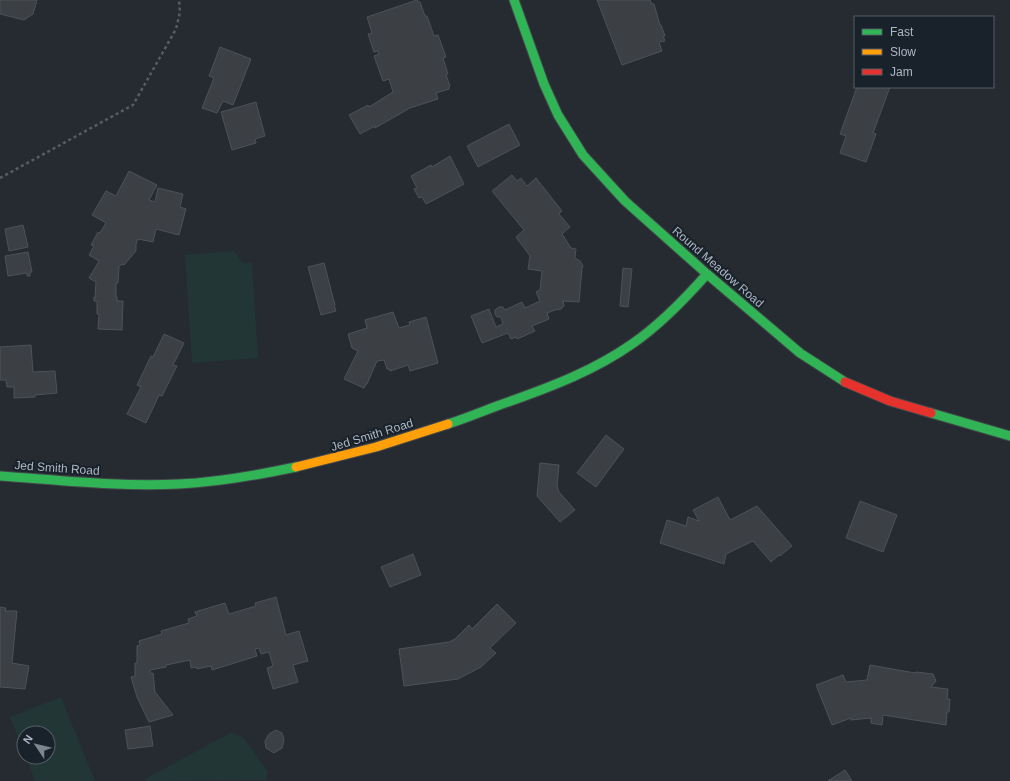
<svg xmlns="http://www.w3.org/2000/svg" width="1010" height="781" font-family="Helvetica,sans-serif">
	<rect width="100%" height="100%" fill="#252b30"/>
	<path fill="#223636" d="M234 251 243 263H252L258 358 192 363 185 255Z
		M61 697 95 781H35L26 757H48V733H24V752L10 717Z
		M232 732 244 738 268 772 266 780 146 781 145 779Z"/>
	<path fill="#3c4045" stroke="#4c5258" d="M0 0H37L33 14 24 20 0 14Z
		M417 0 419 2H420L425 16H427L434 36 438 35 446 57 443 58 448 74 446 75 450 86 449 87V89L436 93 438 99 410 108 375 128V126L360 134 349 115 368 105 369 107 393 92 389 79 383 81 374 56 379 54 378 51 374 52 368 34 372 33 367 17Z
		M597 0H650L652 4H654L660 25H661L665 36H663L665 41 659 42 662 51 622 65Z
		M220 47 251 59 233 105 223 101 217 113 202 108 214 78 209 76Z
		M857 87H890L873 133 876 134 866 162 840 153 846 136 840 134Z
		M256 102 265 136 255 139 256 143 232 150 221 112Z
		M509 124 520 145 478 167 467 146Z
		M450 156 464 184 426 204 422 197 419 198 414 189 417 188 411 176 431 165 432 167Z
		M129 171 157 185 149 200 155 202 158 188 183 194 180 207 186 209 179 235 156 229 153 242 138 239 136 244V251L124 265 122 264 119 267 118 283H116V297H117V301H123L122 330 98 329 99 314H97V301H94V297L95 298 96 282 89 278 99 261 89 255 94 246 91 245 98 232 100 233 106 223 92 215 106 191 116 196Z
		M512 175 517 181 521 178 527 186 536 178 562 211 559 214 570 227 562 234 571 248 576 249 575 258 580 261 583 266 582 268 579 302 563 301 564 306 561 309 555 310 547 313 549 319 532 326 535 331 517 339 516 337 511 339 508 333 482 343 471 316 489 309 496 327 503 324 501 317H497L495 314V310L499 307H503L505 310 522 302 525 308 540 301 536 292 540 290 542 271 528 269 530 256 516 237 524 230 492 191Z
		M23 225 28 247 9 251 5 229Z
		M28 252 32 272H30V276H27V273L8 276 5 256Z
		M324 263 335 305H334L336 311 321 315 308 267Z
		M623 268 632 269 628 307 620 306Z
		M393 312 399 328 410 325 409 322 426 317 438 363 410 371 408 365 390 371 389 369H387L384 360 377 361 367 384H366L364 388 344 379 358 351 352 348 348 334 367 328 365 320Z
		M164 334 184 343 173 365 177 366 162 396 159 395 146 423 127 414 141 387 137 385 151 356 153 357Z
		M31 345 33 372 55 371 57 393 35 395V397L14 398V387H7L6 380H0V347Z
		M606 435 624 449 596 487 577 473Z
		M540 463 559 465 557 486 559 492 575 510 560 522 537 496Z
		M718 497 730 520 757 506 792 546 780 556 779 555 771 562 753 541 726 554 724 564 660 543 667 520 686 526 688 517 699 521 693 510Z
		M860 501 897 515 883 552 846 538Z
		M413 554 421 575 390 587 381 567Z
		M276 597 286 635 299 631 308 661 293 665 298 682 273 689 267 668 273 666 269 652 261 654 259 648 255 649 257 656 212 670 211 666 197 669V667L191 668 190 660 166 665V667L150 670 151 674 153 673 155 692 173 715 149 722 137 697 131 677 135 676V663H137V646L140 645 139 641 162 634 161 631 189 623 188 619 197 616 195 612 225 603 229 614 256 606 255 603Z
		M497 604 516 623 490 648 496 653 481 667 458 679 404 686 399 649 449 642 455 639 469 625 472 629Z
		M0 607 6 608 5 611H17L12 663 29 666 25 689 0 687Z
		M870 665 915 673 916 672 933 674 936 681 931 687 948 689 947 699H950L949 712H947L946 725 883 715 882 725 871 723V718L851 720V718L832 725 816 685 843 675 846 682 867 680Z
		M150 726 153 746 128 749 125 730Z
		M276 730 282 733 284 740 282 748 274 753 266 748 265 741 269 734Z
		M845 770 852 781H828Z"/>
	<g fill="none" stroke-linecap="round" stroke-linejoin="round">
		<g stroke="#42474b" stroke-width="11">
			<path id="fast" d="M514 0 544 84 558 115 583 155 625 201 707 274 800 353 845 382
				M931 413 1010 436
				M448 424C470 417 490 408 511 401 553 386 595 370 632 344 660 325 684 300 707 274
				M0 476C59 480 120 487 179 484 219 482 258 475 296 467"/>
		</g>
		<g stroke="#42474b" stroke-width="11">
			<path id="slow" d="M296 467 376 447 448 424"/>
		</g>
		<g stroke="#42474b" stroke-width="11">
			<path id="jam" d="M845 382 890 401 931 413"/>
		</g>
		<path stroke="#575d63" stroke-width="2.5" stroke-dasharray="3 3" stroke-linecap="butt" d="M0 178 133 105 176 29 180 12 179 0"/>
		<use href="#fast" stroke="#30b455" stroke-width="9"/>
		<use href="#slow" stroke="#ff9f0a" stroke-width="9"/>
		<use href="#jam" stroke="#e5322d" stroke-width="9"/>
	</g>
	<g text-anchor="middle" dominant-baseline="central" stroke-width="4" stroke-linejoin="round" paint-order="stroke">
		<g font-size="12" fill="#adb7c3" stroke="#19212a">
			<text transform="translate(718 267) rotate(41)">Round Meadow Road</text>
			<text transform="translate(372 435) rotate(-17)">Jed Smith Road</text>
			<text transform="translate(57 468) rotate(4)">Jed Smith Road</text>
		</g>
	</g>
	<rect x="854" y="16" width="140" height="72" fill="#19212a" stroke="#545d67"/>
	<rect x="862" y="29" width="20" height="6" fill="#30b455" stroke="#545d67"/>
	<text x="890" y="36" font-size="12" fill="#adb7c3">Fast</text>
	<rect x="862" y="49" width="20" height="6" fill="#ff9f0a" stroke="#545d67"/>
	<text x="890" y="56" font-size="12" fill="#adb7c3">Slow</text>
	<rect x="862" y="69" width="20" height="6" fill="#e5322d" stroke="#545d67"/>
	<text x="890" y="76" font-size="12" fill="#adb7c3">Jam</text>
	<g transform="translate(36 745) rotate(305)"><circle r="19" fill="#19212a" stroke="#545d67"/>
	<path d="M0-3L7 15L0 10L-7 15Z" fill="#7d8690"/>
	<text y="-6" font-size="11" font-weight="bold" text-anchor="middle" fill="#adb7c3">N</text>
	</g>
</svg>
